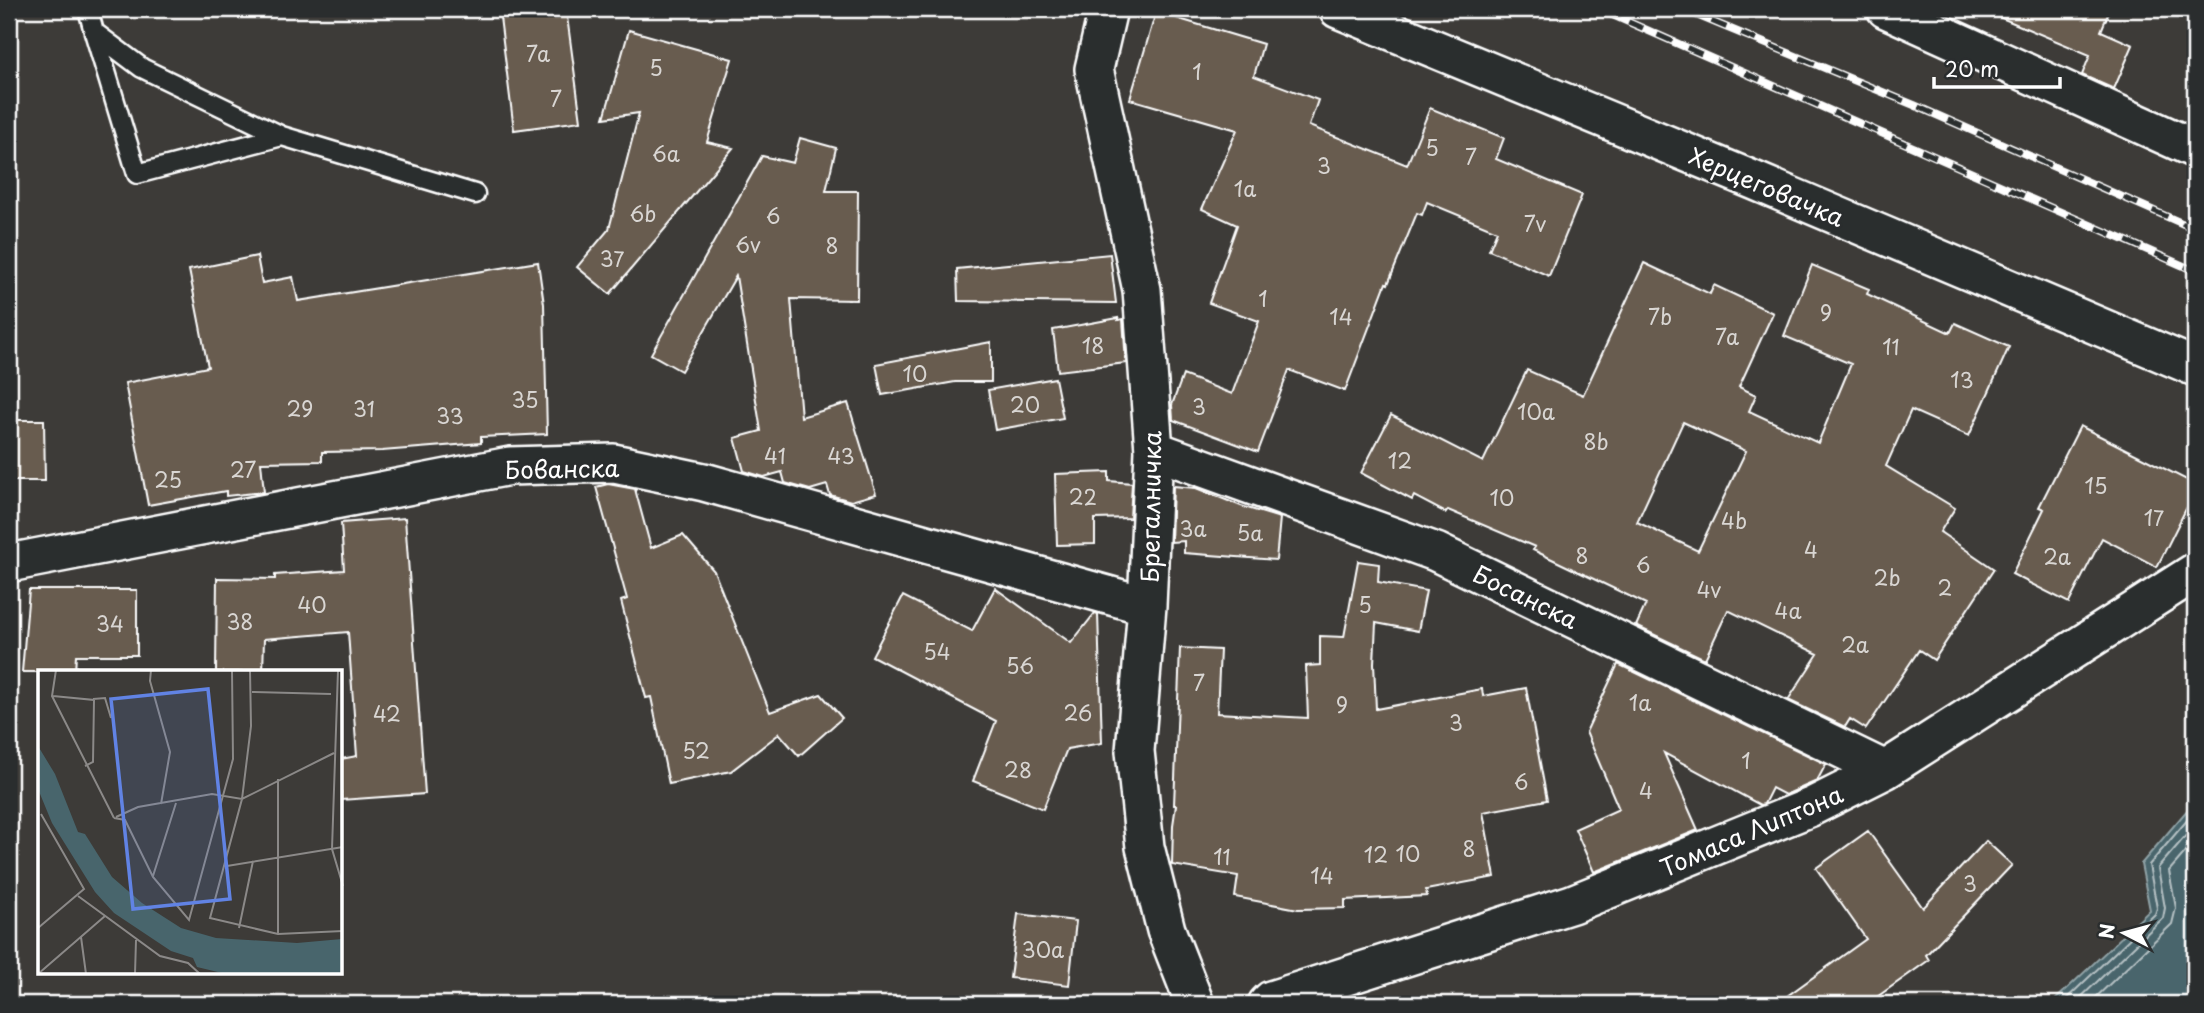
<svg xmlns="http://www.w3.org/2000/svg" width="2204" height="1013" font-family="'Playpen Sans',sans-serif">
	<rect width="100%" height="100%" fill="#3d3b38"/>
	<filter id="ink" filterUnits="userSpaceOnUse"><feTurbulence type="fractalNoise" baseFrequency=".0143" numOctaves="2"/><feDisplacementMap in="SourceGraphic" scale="14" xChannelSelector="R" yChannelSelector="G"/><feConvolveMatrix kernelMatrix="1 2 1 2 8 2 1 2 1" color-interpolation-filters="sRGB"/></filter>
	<g filter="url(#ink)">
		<path fill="#48656c" stroke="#91a3a7" stroke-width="2" d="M2195 801V1004H2051L2150 910 2141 864Z"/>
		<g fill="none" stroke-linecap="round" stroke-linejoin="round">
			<path stroke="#b6c1c4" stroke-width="2" d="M2061 1004 2155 914 2157 908 2149 865 2195 811
				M2074 1004 2163 918 2165 908 2158 868 2195 825
				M2089 1004 2172 924 2176 908 2169 871 2195 841"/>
		</g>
		<path fill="#685b4f" stroke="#fff" stroke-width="2" fill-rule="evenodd" d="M499 9H566L581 121 514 130Z
			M1980 9H2110L2101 31 2133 45 2114 89 2082 75 2090 55Z
			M1156 12 1263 44 1254 76 1318 100 1309 126 1407 165 1430 108 1504 138 1496 159 1582 195 1549 276 1489 250 1497 231 1427 202 1422 215 1417 213 1388 284 1386 283 1345 391 1289 370 1258 452 1173 420 1172 405 1183 375 1232 394 1259 321 1209 303 1237 225 1202 209 1237 130 1130 99Z
			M629 30 732 59 707 142 733 148 610 294 577 267 609 229 639 113 604 118Z
			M800 138 836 148 826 191H858L857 300 791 299 801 417 848 403 876 494 851 501 830 495 827 485 810 490 785 483 782 472 764 477 744 471 735 438 761 431 736 276 681 371 651 354 762 156 793 163Z
			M1110 254 1116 303 958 301 957 269Z
			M257 256 262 283 293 277 298 301 538 262 544 304 547 434 481 437V443L382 451 322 452V461L261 462 264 492 226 496V491L148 505 125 383 208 367 189 270Z
			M1644 263 1710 294 1714 285 1773 313 1739 387 1756 395 1749 411 1818 443 1851 364 1784 336 1812 265 1869 289 1867 294 1950 333 1955 323 2009 347 1969 436 1911 410 1886 466 1955 508 1940 532 1994 569 1934 660 1919 650 1866 729 1850 719 1845 727 1788 700 1818 654 1728 610 1705 659 1636 626 1646 604 1533 550 1535 547 1448 510 1446 513 1414 496 1412 500 1361 473 1391 415 1483 462 1527 370 1583 395ZM1683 422 1746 451 1698 551 1637 522Z
			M1118 318V320L1123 319 1126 363 1058 371 1053 330Z
			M991 342V382H955L882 395 876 364Z
			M1055 378 1063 418 995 430 988 390Z
			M9 420H44L45 481H9Z
			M2080 426 2195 484V491L2157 567 2102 538 2069 603 2012 574 2044 509 2039 507Z
			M1109 472V481L1132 483 1130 518 1095 519V544L1057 545 1055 474Z
			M608 484 635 489 651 548 683 535 714 571 770 712 821 694 842 718 799 756 778 732 779 734 731 771 669 784 651 697 646 698 621 601 627 599 596 487Z
			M1173 486 1196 488 1241 506 1280 518 1276 560 1184 553V541L1171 542Z
			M405 518 425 794 341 800V759L357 756 348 632 264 639 263 672H216L217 578 275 579V575L344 570 341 523Z
			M1358 561 1379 564 1378 582 1426 591 1418 631 1376 623 1374 663 1376 709 1482 689 1483 696 1526 688 1547 800 1483 812 1495 877 1426 890 1427 896 1345 900V908L1298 909 1235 897 1238 876 1172 865 1173 825 1176 805H1174L1180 648 1220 650 1217 713 1308 718 1306 666 1320 665V636L1344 637Z
			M995 588 1071 643 1095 613 1098 614 1102 743 1067 749 1043 809 973 781 996 721 872 656 903 596 972 631Z
			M29 590H137V655H76L75 672H22Z
			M1618 664 1826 764 1817 781 1785 795 1772 788 1764 804 1760 805 1664 753 1698 830 1594 872 1575 829 1619 809 1586 732Z
			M1868 831 1923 908 1986 841 2012 865 1926 955 1929 960 1867 1004H1776L1866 939 1816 868Z
			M1018 914 1076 921 1069 985 1010 978Z"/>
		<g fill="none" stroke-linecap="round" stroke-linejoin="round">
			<g stroke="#fff" stroke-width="23">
				<path id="service" d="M88 9 94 32 142 68 282 136 475 194
					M94 32 137 174 282 136"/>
			</g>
			<g stroke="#fff" stroke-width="42">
				<path id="minor" d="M1108 9 1094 69 1142 290 1154 450 1147 606 1135 751 1145 847 1166 930 1195 1004
					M1338 9 1753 180 2195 367
					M1886 9 2195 149
					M1154 450 1436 552 1885 770
					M9 563 510 466 614 463 704 482 1147 606
					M1267 1004 1271 1000 1572 904 1811 807 1885 770 2195 572"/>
			</g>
			<use href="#service" stroke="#2a2d2e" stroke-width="18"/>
			<use href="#minor" stroke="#2a2d2e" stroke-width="37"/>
			<g stroke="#fff" stroke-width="8">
				<path id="rail" d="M1599 9 2195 271
					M1682 9 1914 105 2195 229"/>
			</g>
			<use href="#rail" stroke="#2a2d2e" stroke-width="5" stroke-dasharray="16" stroke-linecap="butt"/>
		</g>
	</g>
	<g text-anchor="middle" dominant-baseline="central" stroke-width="5" stroke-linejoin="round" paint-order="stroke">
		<g font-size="21" fill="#d9d6d3">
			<text x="538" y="53">7a</text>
			<text x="656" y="67">5</text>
			<text x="1197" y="71">1</text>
			<text x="556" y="98">7</text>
			<text x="1432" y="147">5</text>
			<text x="666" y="153">6a</text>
			<text x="1471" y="156">7</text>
			<text x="1324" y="165">3</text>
			<text x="1245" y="188">1a</text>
			<text x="643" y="213">6b</text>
			<text x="773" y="215">6</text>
			<text x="1535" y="223">7v</text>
			<text x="748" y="244">6v</text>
			<text x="832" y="245">8</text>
			<text x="612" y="258">37</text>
			<text x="1263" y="298">1</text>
			<text x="1826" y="312">9</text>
			<text x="1341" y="316">14</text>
			<text x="1660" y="316">7b</text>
			<text x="1727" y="336">7a</text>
			<text x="1093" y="345">18</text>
			<text x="1891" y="346">11</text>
			<text x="915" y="373">10</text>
			<text x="1962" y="379">13</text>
			<text x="525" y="399">35</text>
			<text x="1025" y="404">20</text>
			<text x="1199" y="406">3</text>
			<text x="300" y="408">29</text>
			<text x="364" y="408">31</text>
			<text x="1536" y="411">10a</text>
			<text x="450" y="415">33</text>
			<text x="1596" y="441">8b</text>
			<text x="775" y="455">41</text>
			<text x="841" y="455">43</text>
			<text x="1400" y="460">12</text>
			<text x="243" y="469">27</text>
			<text x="168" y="479">25</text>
			<text x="2096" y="485">15</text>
			<text x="1083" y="496">22</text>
			<text x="1502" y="497">10</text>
			<text x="2154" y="517">17</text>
			<text x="1734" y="520">4b</text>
			<text x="1193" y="528">3a</text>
			<text x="1250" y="532">5a</text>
			<text x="1811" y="549">4</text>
			<text x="1582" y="555">8</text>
			<text x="2057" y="556">2a</text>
			<text x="1643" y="564">6</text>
			<text x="1887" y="577">2b</text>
			<text x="1945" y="587">2</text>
			<text x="1709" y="589">4v</text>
			<text x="312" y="604">40</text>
			<text x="1365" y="604">5</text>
			<text x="1788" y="610">4a</text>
			<text x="240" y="621">38</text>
			<text x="110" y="623">34</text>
			<text x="1855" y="644">2a</text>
			<text x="937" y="651">54</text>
			<text x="1020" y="665">56</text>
			<text x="1199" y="682">7</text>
			<text x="1640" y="702">1a</text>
			<text x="1342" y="704">9</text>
			<text x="1078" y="712">26</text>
			<text x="387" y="713">42</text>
			<text x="1456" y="722">3</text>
			<text x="696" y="750">52</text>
			<text x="1746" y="760">1</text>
			<text x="1018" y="769">28</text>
			<text x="1521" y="781">6</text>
			<text x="1646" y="790">4</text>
			<text x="1469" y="848">8</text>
			<text x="1408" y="853">10</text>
			<text x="1376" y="854">12</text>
			<text x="1222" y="856">11</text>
			<text x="1322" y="875">14</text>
			<text x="1970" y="883">3</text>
			<text x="1043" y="949">30a</text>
		</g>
		<g font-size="24" fill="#fff" stroke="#2a2d2e">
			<text transform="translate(1767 186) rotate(23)">Херцеговачка</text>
			<text transform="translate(562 468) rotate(-1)">Бованска</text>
			<text transform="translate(1150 507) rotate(-89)">Брегалничка</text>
			<text transform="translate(1526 596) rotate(26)">Босанска</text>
			<text transform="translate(1751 830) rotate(-23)">Томаса Липтона</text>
		</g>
	</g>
	<g transform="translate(38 670)">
		<rect width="304" height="304" fill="#3d3b38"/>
		<path d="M0 76 17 104 40 162 47 164 74 207 104 233 143 258 178 268 259 273 304 269V303L188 304 159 297 155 288 133 281 76 243 57 222 14 153 0 119Z" fill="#48656c"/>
		<path fill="none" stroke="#8b8988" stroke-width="2" d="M18 0 14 26 76 148M113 0 112 11 132 82 123 134M212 0 213 56 204 129 172 248 240 264 305 261M300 0 294 179 305 216M214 22 293 24M15 26 56 30 55 92 47 96M55 29 67 28 73 48M78 147 100 137 174 124 204 129 296 83M76 148 87 150 115 207 151 250 195 89 194 0M189 196 305 177M115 206 138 133M40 226 122 286 150 293 162 304M0 258 46 219 3 144M201 258 215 191M240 264V109M43 267 48 304M0 304 67 246M97 304 98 270"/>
		<path fill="#6183e4" fill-opacity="0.15" stroke="#6183e4" stroke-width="3.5" d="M170 19 192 229 95 239 73 29Z"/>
		<rect width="304" height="304" fill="none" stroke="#fff" stroke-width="3.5"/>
	</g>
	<rect width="2204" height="1013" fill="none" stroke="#2a2d2e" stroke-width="35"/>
	<rect x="18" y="18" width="2169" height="978" fill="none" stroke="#fff" stroke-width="2.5" filter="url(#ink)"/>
	<g transform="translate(2124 933) rotate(276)" stroke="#2a2d2e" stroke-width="5" paint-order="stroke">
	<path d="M0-5L12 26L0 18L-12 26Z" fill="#ffffff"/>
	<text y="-10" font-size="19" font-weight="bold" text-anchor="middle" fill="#ffffff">N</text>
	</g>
	<path d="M1934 77v10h126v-10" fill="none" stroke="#ffffff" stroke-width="3.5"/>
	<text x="1945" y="77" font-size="21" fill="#ffffff" stroke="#2a2d2e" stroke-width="5" paint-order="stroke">20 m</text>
</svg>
